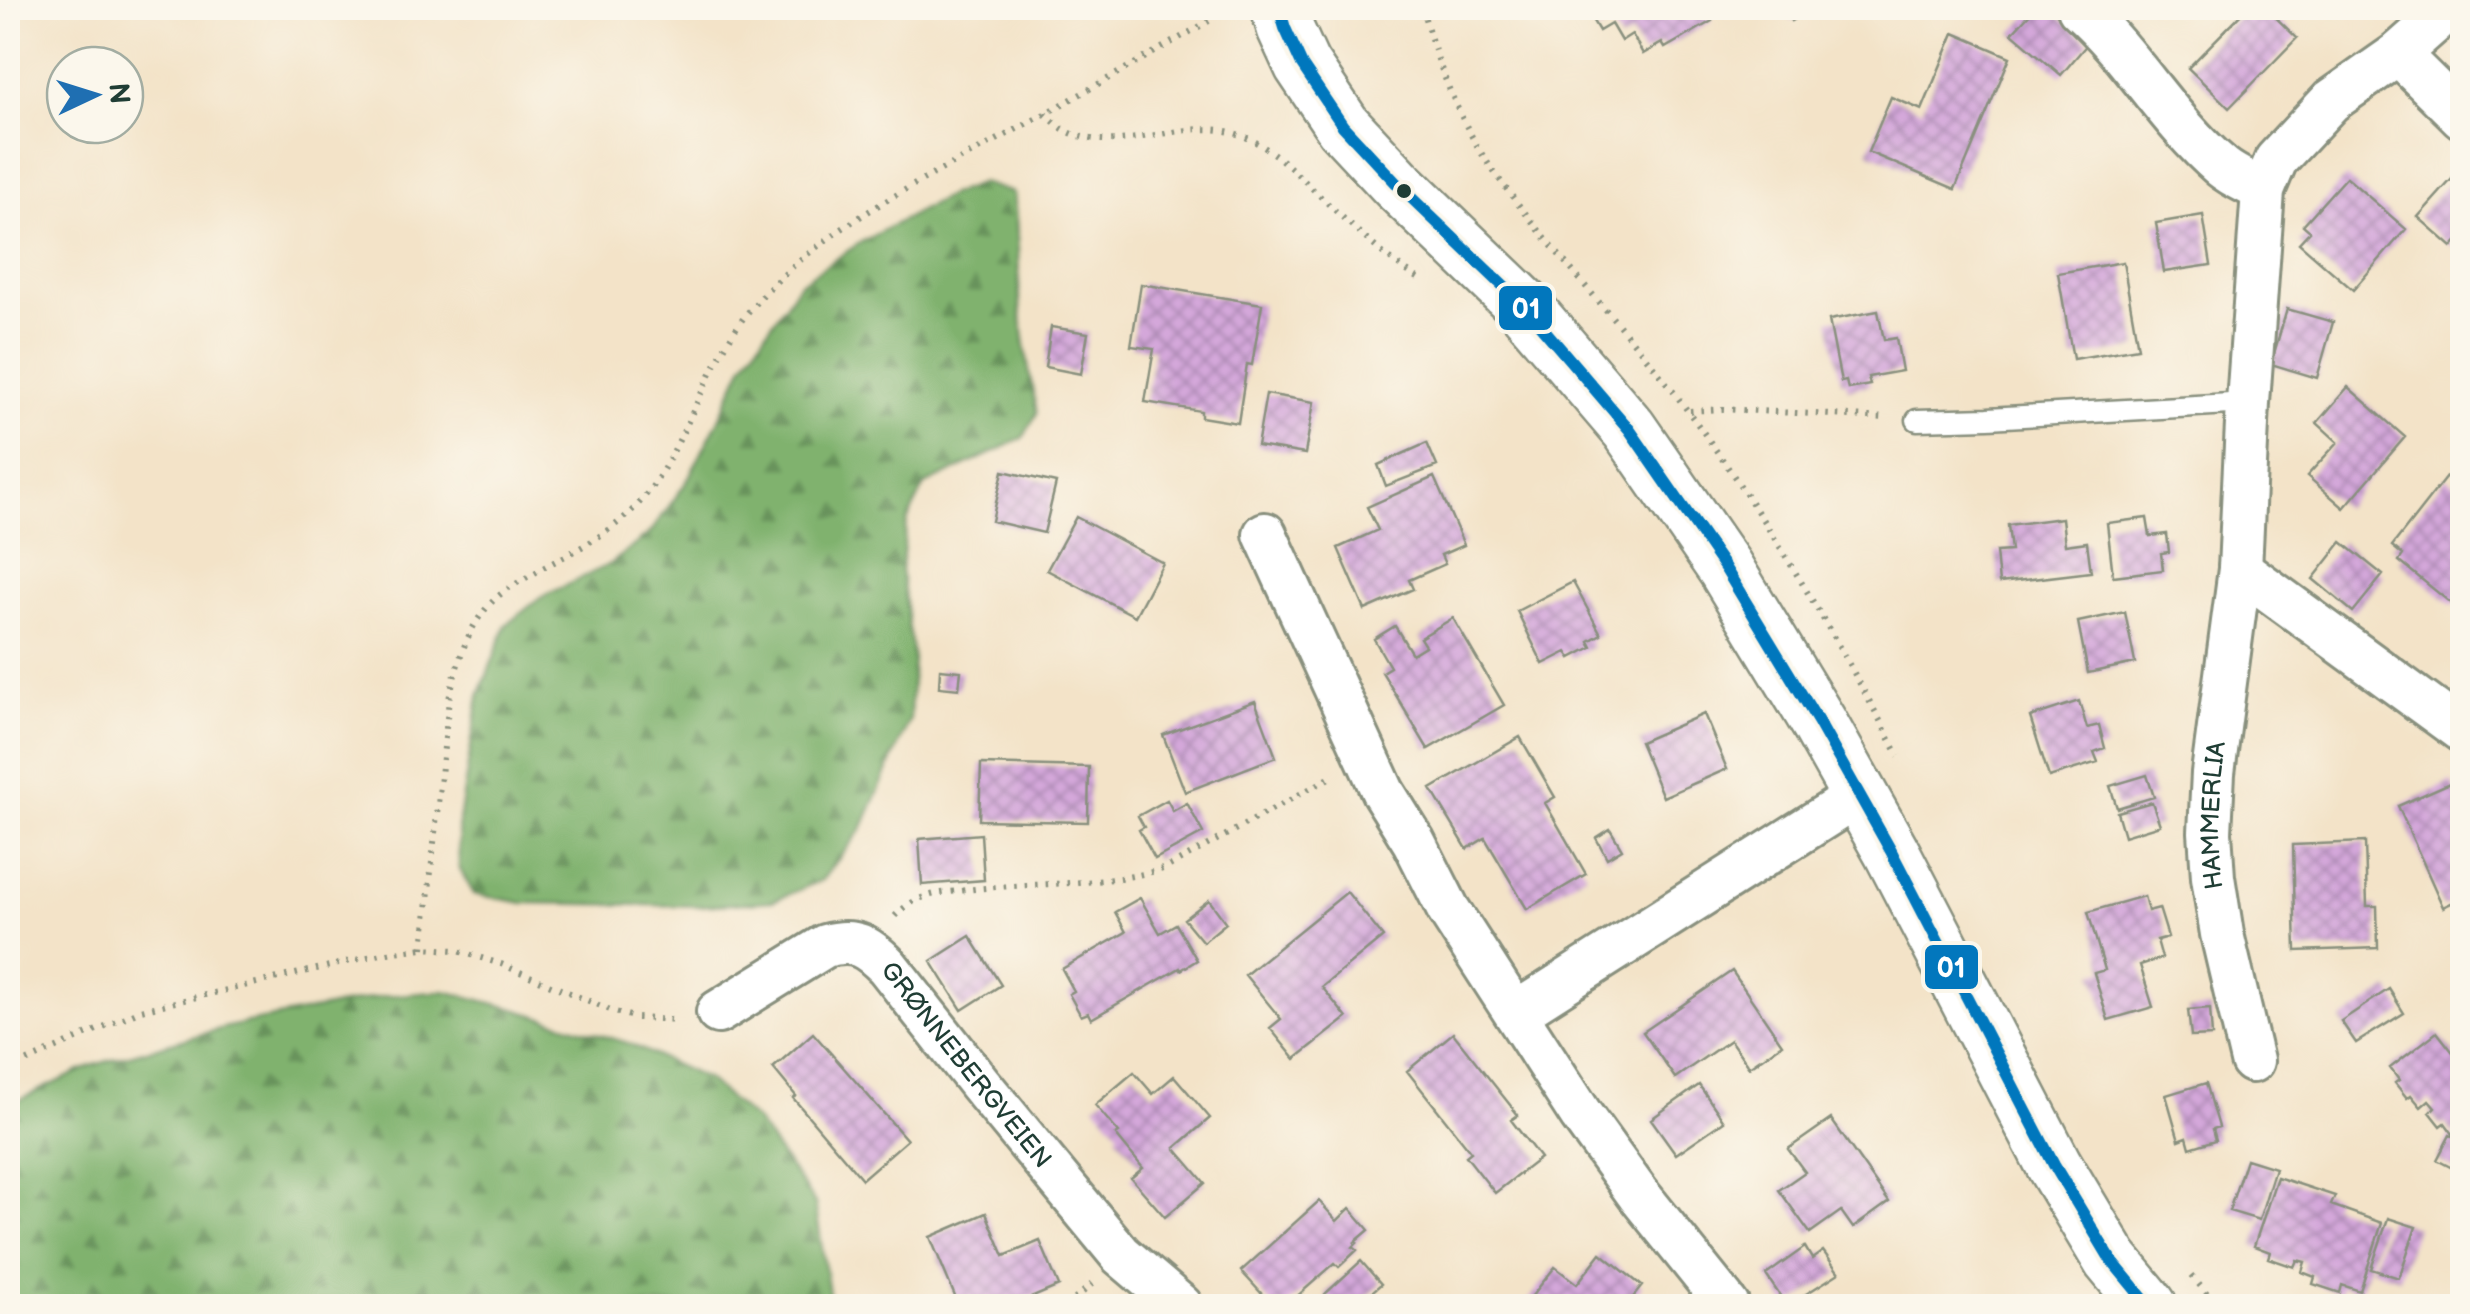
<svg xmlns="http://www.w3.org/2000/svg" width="2470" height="1314" font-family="'Balsamiq Sans',sans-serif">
	<defs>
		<pattern id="forest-firs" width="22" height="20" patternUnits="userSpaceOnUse" patternTransform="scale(2.5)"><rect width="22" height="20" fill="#80b26e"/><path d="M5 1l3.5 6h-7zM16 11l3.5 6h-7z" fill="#68925b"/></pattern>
		<pattern id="building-cross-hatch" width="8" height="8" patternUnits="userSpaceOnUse" patternTransform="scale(2.5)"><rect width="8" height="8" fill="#d4a7da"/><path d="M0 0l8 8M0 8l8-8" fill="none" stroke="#ab89b2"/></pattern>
	</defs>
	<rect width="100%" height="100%" fill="#fbf7ec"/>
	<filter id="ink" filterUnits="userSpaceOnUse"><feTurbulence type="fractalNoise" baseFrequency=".01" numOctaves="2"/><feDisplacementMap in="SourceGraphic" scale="20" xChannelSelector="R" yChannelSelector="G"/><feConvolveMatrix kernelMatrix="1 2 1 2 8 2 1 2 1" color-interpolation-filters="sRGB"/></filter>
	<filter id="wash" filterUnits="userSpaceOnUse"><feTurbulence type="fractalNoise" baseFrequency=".0048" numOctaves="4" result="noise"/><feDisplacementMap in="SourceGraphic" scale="40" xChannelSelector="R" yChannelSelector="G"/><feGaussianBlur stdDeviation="2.25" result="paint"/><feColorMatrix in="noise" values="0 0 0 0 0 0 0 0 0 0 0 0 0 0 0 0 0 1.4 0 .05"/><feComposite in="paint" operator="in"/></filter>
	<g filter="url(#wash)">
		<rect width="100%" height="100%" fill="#f3e3c8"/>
		<path fill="url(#forest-firs)" stroke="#507851" stroke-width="2.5" d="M981 183 1013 193C1019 230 1018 266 1020 304 1023 341 1030 377 1037 413L1023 438 925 485 907 521 901 570 913 659 910 719 862 829 822 880 773 901 700 906 523 903 474 894 459 868 458 827 479 696 506 625 540 598 612 563 651 532 687 481 718 421 744 364 800 283 861 242 950 195Z
			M445 991 511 1008 628 1043 706 1079 757 1122 815 1203 831 1306H8V1105L91 1066 227 1027 384 996Z"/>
		<g id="blocks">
			<path fill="url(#building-cross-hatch)" d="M1604 8H1722L1709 15 1712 21 1665 48 1662 43 1643 54 1632 34 1621 41 1611 24 1599 31 1590 16Z
				M1783 8H1827L1813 16 1809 10 1791 21Z
				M2035 8H2050L2089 42 2061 75 2012 33Z
				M2247 8H2266L2297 38 2229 108 2188 68Z
				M1954 33 2010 57 1955 189 1868 152 1891 97 1922 110Z
				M2346 177 2406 229 2353 290 2299 243 2310 231 2303 225Z
				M2452 179 2462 188V236L2452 247 2418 217Z
				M2203 215 2211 265 2164 272 2156 223Z
				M2123 262 2138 348 2073 359 2058 273Z
				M1141 284 1262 304 1252 365 1247 364 1238 423 1201 417V411L1145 402 1154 349 1131 346Z
				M2287 309 2333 322 2317 378 2271 364Z
				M1878 311 1884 340 1896 338 1902 371 1868 377 1870 385 1848 389 1846 381 1841 382 1829 320Z
				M1051 327 1088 333 1081 374 1045 367Z
				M2348 387 2405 437 2344 508 2307 476 2338 442 2317 423Z
				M1266 394 1314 402 1305 454 1257 446Z
				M1427 443 1437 466 1386 486 1378 465Z
				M1003 471 1056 483 1044 533 992 521Z
				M1434 477 1464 545 1441 555 1445 564 1409 580 1413 589 1365 610 1338 548 1378 530 1367 507Z
				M2446 477 2462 490V594L2453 605 2399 561 2403 555 2392 546Z
				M1076 517 1163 563 1135 616 1047 570Z
				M2062 518 2065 545 2087 542 2091 572 1999 583 1996 552 2011 551 2008 525Z
				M2147 518 2150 536 2167 534 2169 552 2161 553 2163 570 2113 576 2107 523Z
				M2342 542 2383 575 2353 612 2313 579Z
				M1573 582 1601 634 1589 641 1592 647 1571 658 1567 652 1543 664 1517 611Z
				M2125 612 2135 663 2088 673 2078 622Z
				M1453 618 1504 705 1428 749 1382 672 1390 667 1374 639 1395 626 1412 654 1425 646 1420 638Z
				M940 669 961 671 959 689 939 687Z
				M1255 701 1276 757 1185 792 1163 735Z
				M2079 701 2087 728 2099 725 2105 748 2094 752 2098 762 2049 777 2030 717Z
				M1704 714 1727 769 1663 797 1640 742Z
				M1520 737 1555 797 1545 803 1586 874 1527 909 1485 838 1467 849 1431 789Z
				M981 764 1089 767 1088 822 979 820Z
				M2147 775 2154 797 2117 808 2110 786Z
				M2452 782 2462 805V898L2443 907 2398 806Z
				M1167 800 1173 811 1187 803 1203 833 1155 859 1139 830 1144 827 1138 816Z
				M2152 802 2160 825 2124 836 2117 812Z
				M1610 829 1622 849 1607 858 1596 838Z
				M981 834 984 880 922 885 919 839Z
				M2365 842 2367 906H2377L2378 948 2296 951 2293 845Z
				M1347 892 1383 937 1322 987 1347 1018 1295 1059 1270 1028 1281 1019 1245 975Z
				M2144 896 2148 911 2159 908 2168 937 2157 940 2162 958 2140 965 2153 1007 2108 1020 2094 973 2105 970 2088 912Z
				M1140 898 1160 933 1176 924 1197 960 1181 970 1180 968 1091 1019 1088 1013 1081 1016 1069 994 1074 991 1062 969 1126 932 1115 912Z
				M1209 900 1226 923 1203 942 1184 919Z
				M970 936 1001 985 962 1010 931 961Z
				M1732 971 1782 1044 1749 1067 1730 1040 1675 1078 1643 1032Z
				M2389 989 2404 1013 2356 1043 2341 1021Z
				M2210 1008 2212 1036 2191 1037 2188 1010Z
				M2437 1032 2462 1064V1127L2453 1134 2445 1123 2441 1126 2430 1112 2435 1107 2429 1100 2421 1107 2411 1095 2407 1098 2395 1083 2399 1080 2390 1068Z
				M813 1033 907 1140 862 1179 793 1098 796 1096 773 1068Z
				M1453 1033 1518 1115 1511 1120 1540 1158 1495 1193 1466 1156 1471 1152 1407 1071Z
				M1134 1072 1153 1094 1174 1076 1210 1118 1175 1148 1205 1183 1165 1217 1131 1178 1143 1168 1116 1135 1119 1133 1095 1105Z
				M2206 1083 2219 1127 2213 1129 2216 1140 2190 1148 2187 1137 2179 1140 2166 1095Z
				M1699 1085 1724 1121 1676 1154 1651 1119Z
				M1831 1119 1889 1202 1853 1228 1841 1211 1810 1233 1779 1190 1805 1172 1788 1149Z
				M2450 1135 2462 1141V1173L2437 1160Z
				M2246 1159 2275 1168 2259 1220 2229 1211Z
				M2277 1177 2335 1196 2331 1205 2382 1223 2360 1291 2342 1285 2340 1293 2313 1284 2315 1277 2302 1272 2305 1262 2297 1260 2294 1267 2268 1258 2270 1252 2254 1246Z
				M1319 1201 1337 1221 1350 1208 1369 1230 1355 1242 1357 1243 1353 1247 1357 1250 1339 1267 1335 1263 1286 1306H1273L1241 1271Z
				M986 1213 1004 1256 1040 1241 1059 1286 1012 1306H959L930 1237Z
				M2388 1218 2416 1227 2399 1278 2371 1269Z
				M1805 1247 1812 1259 1823 1251 1839 1273 1787 1306 1766 1275Z
				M1601 1253 1642 1286 1626 1306H1524L1555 1267 1577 1284Z
				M1361 1261 1381 1284 1356 1306H1336L1325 1294Z"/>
		</g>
	</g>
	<g filter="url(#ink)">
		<use href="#blocks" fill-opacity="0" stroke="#89907e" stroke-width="2.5"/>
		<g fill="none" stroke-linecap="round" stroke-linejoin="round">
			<g stroke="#89907e" stroke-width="25">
				<path id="lane" d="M1917 420 1988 418 2248 403"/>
			</g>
			<g stroke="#89907e" stroke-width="48">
				<g id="street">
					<path d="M2079 8C2132 55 2167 120 2222 167 2234 177 2250 183 2263 191"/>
					<path d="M2398 54 2462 117"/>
					<path d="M1265 534 1383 792 1414 842 1448 909 1581 1115 1638 1194 1728 1306"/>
					<path d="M2240 569 2462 731"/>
					<path id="s1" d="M718 1012 825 946C855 938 867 946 887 966L980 1084 1121 1255 1181 1306"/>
					<path d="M1516 1013 1859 795"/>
					<path id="s2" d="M2252 1061 2222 934 2213 877 2210 832 2213 773 2240 569 2248 403 2263 191 2276 160 2331 101 2398 54 2450 8"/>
				</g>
			</g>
			<g stroke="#89907e" stroke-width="60">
				<path id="primary" d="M1279 8 1285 28 1302 65 1343 126 1398 185 1522 304 1629 429 1725 568 1819 723 1891 851 2054 1165 2111 1260 2149 1306"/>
			</g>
			<path stroke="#89907e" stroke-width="6" stroke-dasharray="2.5 8" stroke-linecap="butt" d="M1422 8C1436 59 1454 108 1482 154 1501 184 1524 211 1546 239 1593 297 1646 353 1690 414 1769 521 1837 639 1899 756
				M1045 114C1051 119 1057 125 1063 129 1117 160 1181 115 1237 134 1271 145 1297 174 1322 198 1354 228 1385 259 1423 281
				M1690 411 1722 409 1887 418
				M895 916C904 907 915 899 928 896 940 892 954 892 966 890 1030 882 1105 887 1166 868L1331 777
				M423 948 449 699C457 665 466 629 491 603 504 589 525 579 541 569 576 550 614 532 641 501 688 445 705 361 754 305 822 228 916 184 1004 136 1073 99 1141 60 1209 21
				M8 1070 141 1010 381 954 423 948 455 950 501 964 615 1012 637 1018 679 1020
				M2192 1276 2217 1306
				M1067 1306 1092 1284"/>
			<use href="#lane" stroke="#fff" stroke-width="20"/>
			<use href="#street" stroke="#fff" stroke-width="42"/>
			<use href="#primary" stroke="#fff" stroke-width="55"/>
			<g stroke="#fbf7ec" stroke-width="20">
				<path id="bus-1" d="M1279 8 1285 28 1302 65 1343 126 1398 185 1522 304 1629 429 1725 568 1819 723 1891 851 2054 1165 2111 1260 2149 1306"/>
			</g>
			<use href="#bus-1" stroke="#0277bd" stroke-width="12"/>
		</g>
	</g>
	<circle fill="#1f3d34" stroke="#fbf7ec" stroke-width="4" cx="1404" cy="191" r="9"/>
	<g text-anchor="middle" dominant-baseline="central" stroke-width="8" stroke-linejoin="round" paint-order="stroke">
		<g font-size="25" fill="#1f3d34" stroke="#fbf7ec">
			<text stroke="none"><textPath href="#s2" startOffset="250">HAMMERLIA</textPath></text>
			<text stroke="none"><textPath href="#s1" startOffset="322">GRØNNEBERGVEIEN</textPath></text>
		</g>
	</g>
	<g stroke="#fbf7ec" stroke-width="4">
		<rect x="1497" y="284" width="57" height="48" rx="10" fill="#0277bd"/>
		<rect x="1923" y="943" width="57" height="48" rx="10" fill="#0277bd"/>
	</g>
	<g font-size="28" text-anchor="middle" font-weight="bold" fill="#fff">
		<text x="1526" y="318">01</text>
		<text x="1951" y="977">01</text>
	</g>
	<rect width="2470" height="1314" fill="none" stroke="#fbf7ec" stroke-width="40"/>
	<g transform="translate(95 95) rotate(86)"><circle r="48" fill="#fbf7ec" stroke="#a3ada2" stroke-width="2.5"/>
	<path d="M0-8L18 38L0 25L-18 38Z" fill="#1f6fb2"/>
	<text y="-15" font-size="28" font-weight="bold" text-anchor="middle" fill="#1f3d34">N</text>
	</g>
</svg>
